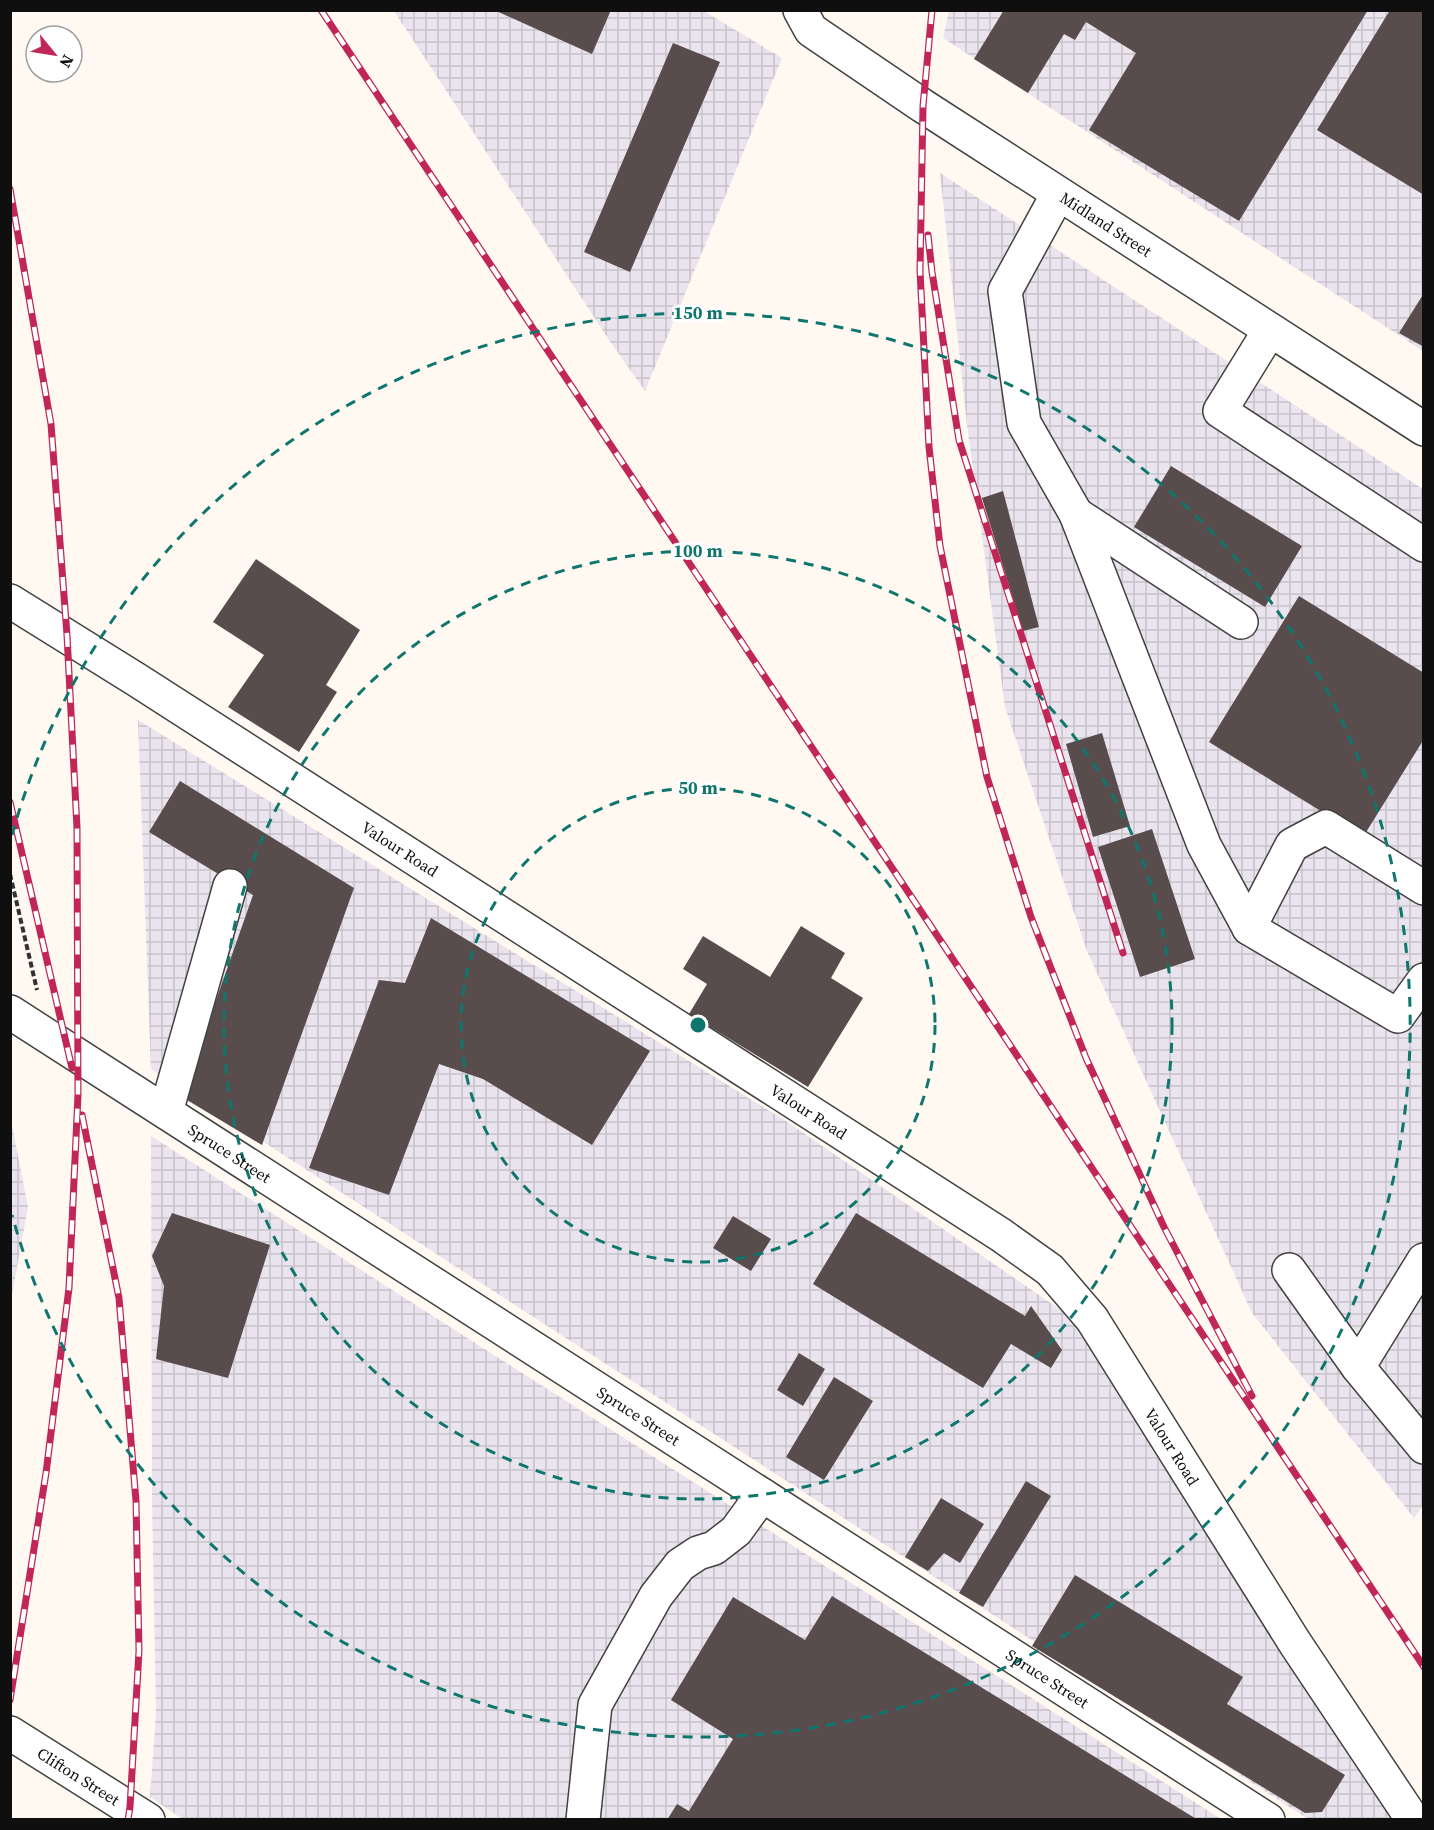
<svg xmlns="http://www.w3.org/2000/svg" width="1434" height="1830" font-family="'Source Serif 4',serif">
	<defs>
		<pattern id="industrial-grid" width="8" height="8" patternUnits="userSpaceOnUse" patternTransform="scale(1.5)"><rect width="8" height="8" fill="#eae4ee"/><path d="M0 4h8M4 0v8" fill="none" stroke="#c8c2cb"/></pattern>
	</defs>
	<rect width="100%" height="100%" fill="#fff9f2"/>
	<path fill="url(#industrial-grid)" d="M394 11H704L782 58 645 391 609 340Z
		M949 11H1423V351L943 38Z
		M940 173 1423 489 1424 1504 1414 1518 1252 1313 1087 951 1005 707 967 425Z
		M138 720 786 1121 1071 1317 1381 1798 1391 1819H1308L151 1069Z
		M11 1120 28 1207 11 1300 10 1120Z
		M151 1136 1221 1819 184 1820 150 1797 156 1714 152 1499Z"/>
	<path fill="#584d4c" d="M494 10H611L592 54Z
		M1004 10H1368L1239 221 1089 130 1136 53 1086 22 1075 40 1064 34 1028 93 974 59Z
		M1390 10 1424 11V195L1317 130Z
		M673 43 720 62 630 272 584 252Z
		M1424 293V347L1399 333Z
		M1171 466 1302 546 1265 607 1134 527Z
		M1003 491 1039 627 1023 631 982 498Z
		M256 559 360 630 326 685 337 692 299 752 228 707 264 655 213 622Z
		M1299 596 1424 673V739L1363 837 1209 742Z
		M1102 733 1130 826 1093 837 1066 744Z
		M180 781 354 888 262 1145 182 1097 253 895 149 832Z
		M1152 829 1195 959 1140 977 1098 847Z
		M431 918 650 1051 592 1145 483 1079 439 1064 389 1195 309 1168 379 980 405 983Z
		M801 926 845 953 831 978 863 998 808 1087 689 1014 707 984 683 969 703 936 770 977Z
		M172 1213 270 1245 228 1378 156 1359 164 1286 152 1256Z
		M856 1213 1025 1316 1031 1306 1062 1350 1051 1368 1011 1344 983 1388 813 1284Z
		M733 1216 771 1239 751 1271 713 1248Z
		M799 1353 825 1369 803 1406 777 1390Z
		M834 1377 873 1401 824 1480 786 1457Z
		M1026 1481 1051 1496 983 1607 959 1593Z
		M941 1498 984 1524 960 1563 944 1553 928 1571 905 1557Z
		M1075 1575 1243 1677 1227 1704 1345 1775 1322 1812 1305 1813 1032 1646Z
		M832 1596 1198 1820H667L677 1804 689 1811 733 1739 671 1700 733 1597 805 1640Z"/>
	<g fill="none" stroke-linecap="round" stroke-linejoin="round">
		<g stroke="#424242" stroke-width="36">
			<g id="minor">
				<path id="s1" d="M800 10 811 30 923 106 1424 429"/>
				<path d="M1058 194 1005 291 1024 423 1076 514"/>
				<path d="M1270 330 1220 411 1424 545"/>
				<path id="s2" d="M10 601 137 680 1001 1235 1050 1270 1092 1319 1295 1643 1413 1820"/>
				<path d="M1241 622 1076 514 1204 845 1249 928"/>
				<path d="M1424 888 1326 827 1292 845 1249 928 1398 1016 1424 980"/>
				<path id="s3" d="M10 1012 1268 1820"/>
				<path d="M166 1112 230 886"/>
				<path d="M1424 1260 1358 1367 1424 1447"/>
				<path d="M1289 1270 1358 1367"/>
				<path id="s4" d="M10 1733 148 1820"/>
				<path d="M583 1820 595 1705 656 1596 680 1565 698 1553 714 1548 736 1531 762 1495"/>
			</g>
		</g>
		<path stroke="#313131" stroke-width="4" stroke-dasharray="6 3" stroke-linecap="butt" d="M10 874 37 990"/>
		<use href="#minor" stroke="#fff" stroke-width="33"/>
		<g stroke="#c02757" stroke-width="7">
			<path id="rail" d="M321 10 1424 1667
				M932 10 923 106 920 271 929 447 940 546 987 777 1031 917 1086 1058 1164 1227 1252 1396
				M10 189 51 424 67 635 77 828 78 1095 69 1288 46 1473 10 1700
				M928 235 932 272 959 440 1123 953
				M10 802 72 1068
				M82 1115 119 1298 136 1501 139 1651 130 1807 128 1820"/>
		</g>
		<use href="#rail" stroke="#fff" stroke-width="4.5" stroke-dasharray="14" stroke-linecap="butt"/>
	</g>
	<g fill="none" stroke="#0f766e" stroke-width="3" stroke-dasharray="10 8">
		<circle cx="698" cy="1025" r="237"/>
		<circle cx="698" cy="1025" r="474"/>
		<path d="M12 835A712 712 0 1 1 12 1215"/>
	</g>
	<g text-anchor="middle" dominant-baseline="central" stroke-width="6" stroke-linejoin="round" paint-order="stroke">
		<g font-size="16" fill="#0f0f0f" stroke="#fff">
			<text stroke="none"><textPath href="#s1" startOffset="376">Midland Street</textPath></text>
			<text stroke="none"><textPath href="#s2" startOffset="462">Valour Road</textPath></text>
			<text stroke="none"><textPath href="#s2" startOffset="948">Valour Road</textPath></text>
			<text stroke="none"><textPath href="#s3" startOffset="261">Spruce Street</textPath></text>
			<text stroke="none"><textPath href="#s3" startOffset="747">Spruce Street</textPath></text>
			<text stroke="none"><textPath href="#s2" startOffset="1452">Valour Road</textPath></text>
			<text stroke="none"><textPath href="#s3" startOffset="1233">Spruce Street</textPath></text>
			<text stroke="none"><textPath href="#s4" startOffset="81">Clifton Street</textPath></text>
		</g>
	</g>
	<circle cx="698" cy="1025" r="9" fill="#0f766e" stroke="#fff" stroke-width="3"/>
	<g font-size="18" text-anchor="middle" font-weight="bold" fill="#0f766e" stroke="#fff" stroke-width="6" stroke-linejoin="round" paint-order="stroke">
		<text x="698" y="319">150 m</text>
		<text x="698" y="557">100 m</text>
		<text x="698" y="794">50 m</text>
	</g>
	<rect width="1434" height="1830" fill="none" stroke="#0f0f0f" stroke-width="24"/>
	<g transform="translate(54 54) rotate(120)"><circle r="28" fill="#ffffff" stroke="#9f9f9f" stroke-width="1.5"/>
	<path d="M0-4.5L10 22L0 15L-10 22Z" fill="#c02757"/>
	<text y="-9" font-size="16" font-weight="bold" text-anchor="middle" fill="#0f0f0f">N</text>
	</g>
</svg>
